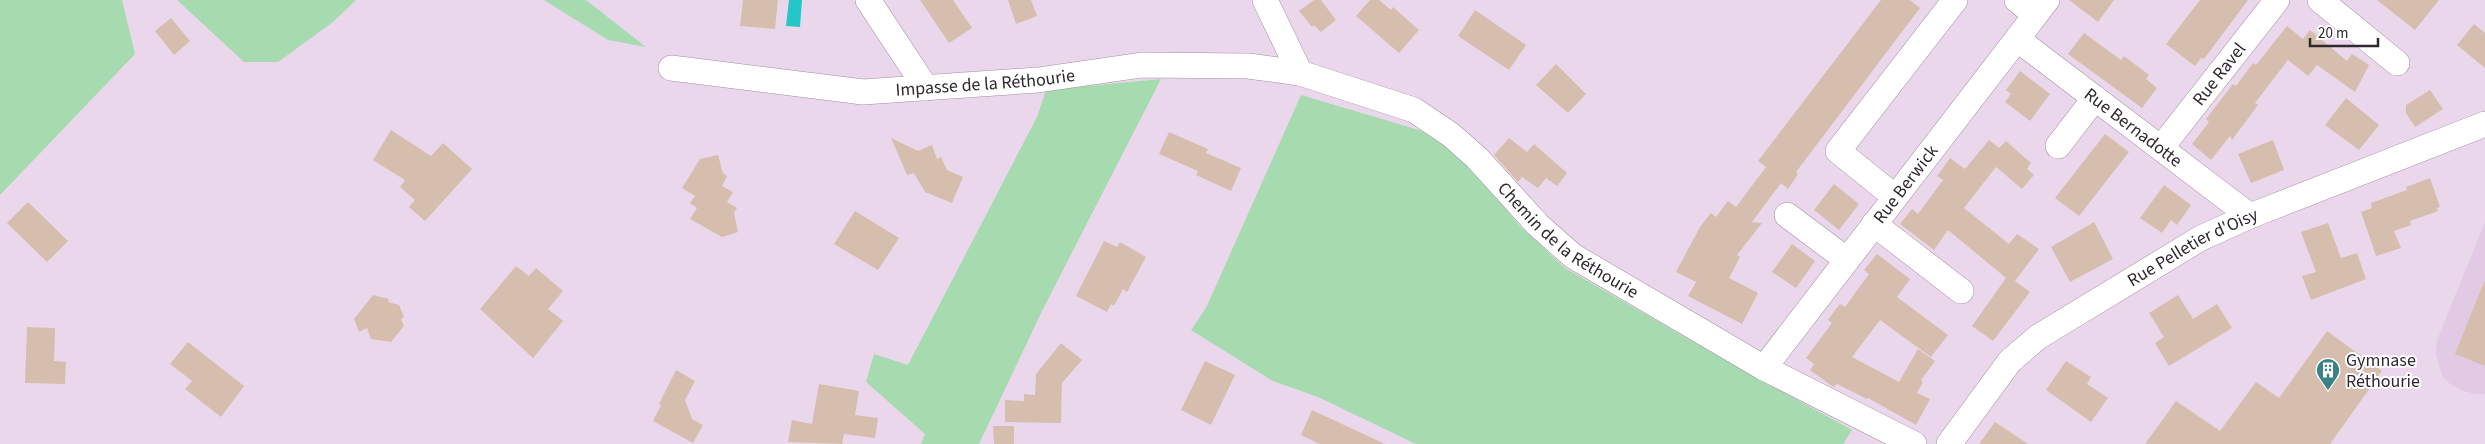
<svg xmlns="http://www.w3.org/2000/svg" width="2485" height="444" font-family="'Source Sans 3',sans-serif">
	<rect width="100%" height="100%" fill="#ebd7ec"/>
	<path fill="#e2cae4" d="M2485 222V394H2476L2463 391 2451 385 2442 376 2436 354 2437 340Z"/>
	<path fill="#a5dbaf" d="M0 0H122L135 54 0 195Z
		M177 0H356L333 22 278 62H244Z
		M544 0H586L646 47 608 40Z
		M1161 79 1042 311 979 444H921L925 434 866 382 874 354 908 365 1037 117 1046 90Z
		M1301 95 1419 130 1441 142 1468 164 1520 226 1565 268 1732 364 1852 430 1843 444H1416L1318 397 1273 381 1191 330 1206 308Z"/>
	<path fill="#24c6c7" d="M789 0H802L800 27 786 26Z"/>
	<path fill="#d5bead" d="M743 0H778L775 29 740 26Z
		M920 0H953L972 28 949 43Z
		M1008 0H1031L1037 16 1016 24Z
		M1314 0H1321L1336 20 1321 32 1314 25 1312 27 1299 11Z
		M1370 0H1379L1391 10 1393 7 1419 30 1399 53 1356 16Z
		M1881 0H1910L1920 8 1796 172 1798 174 1788 189 1781 183 1752 222 1762 223 1737 255 1740 257 1729 278 1758 293 1742 324 1688 296 1696 282 1676 272 1700 227 1711 213 1716 217 1728 201 1736 207 1766 167 1758 161Z
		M2069 0H2114L2098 22Z
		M2200 0H2248L2204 59 2201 58 2195 66 2166 44Z
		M2377 0H2439L2415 30Z
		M1475 10 1526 45 1509 70 1458 36Z
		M171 18 190 41 174 55 155 31Z
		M2474 24 2485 33V68L2457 45Z
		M2287 26 2303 39 2310 30 2347 61 2352 54 2369 65 2355 92 2317 65 2308 76 2288 60 2255 103 2258 105 2232 140 2230 136 2211 160 2192 144 2209 122 2206 119 2233 84 2236 86 2253 63 2256 65Z
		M2084 33 2121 60 2124 56 2149 75 2146 79 2157 88 2142 108 2068 54Z
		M1556 64 1586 94 1568 113 1536 85Z
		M2020 71 2050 94 2030 121 2005 102 2011 94 2006 90Z
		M2430 90 2443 109 2415 127 2406 113V105Z
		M2346 98 2379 125 2359 150 2325 125Z
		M391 130 431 156 443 143 472 169 425 221 409 207 415 200 400 187 405 180 373 160Z
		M1169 132 1208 149 1206 153 1241 168 1231 191 1196 175 1198 171 1159 154Z
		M2105 134 2129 152 2079 216 2055 198Z
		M891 138 918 151 932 145 937 159 941 157 947 170 963 177 952 203 925 192 914 173 907 175Z
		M1509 138 1527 152 1534 144 1567 173 1557 186 1546 178 1538 188 1522 177 1518 182 1494 155Z
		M1989 140 1999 148 2006 141 2031 163 2027 169 2034 175 2022 189 1996 167 1964 208 2009 244 2017 234 2039 249 2015 281 2030 292 1993 341 1972 326 2006 278 1948 230 1934 250 1900 224 1912 209 1918 214 1943 180 1937 176 1950 158 1965 169Z
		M2273 140 2284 170 2251 183 2238 154Z
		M718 155 723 173 727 176 722 186 733 192 727 202 737 208 734 213 738 232 722 237 690 219 697 208 690 203 695 196 682 188 700 159Z
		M2430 178 2440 207 2437 208 2438 211 2410 221 2411 225 2394 231 2401 248 2376 256 2361 212 2372 208 2371 203 2407 190 2406 187Z
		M1834 184 1859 204 1839 230 1814 210Z
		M2164 185 2191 205 2177 225 2171 220 2162 233 2140 218Z
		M28 202 68 241 47 262 7 223Z
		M855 211 899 238 878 270 834 244Z
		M2094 222 2113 259 2070 282 2051 247Z
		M2328 223 2341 258 2357 253 2366 279 2311 300 2302 276 2316 272 2301 232Z
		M1104 241 1117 247 1120 242 1146 257 1127 292 1123 289 1114 306 1111 304 1107 312 1076 296Z
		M1792 244 1815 261 1796 288 1772 272Z
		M1877 254 1910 279 1897 297 1948 335 1931 357 1880 320 1852 357 1899 382 1918 349 1935 361 1921 380 1923 382 1917 393 1930 399 1916 425 1868 398 1867 399 1837 384 1834 387 1832 386 1810 370 1814 364 1806 358 1832 323 1828 320 1835 310 1840 304 1845 307 1869 274 1864 270Z
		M516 266 529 276 536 268 563 291 548 309 563 321 533 358 480 309Z
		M2484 282H2485V366L2455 354Z
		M373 295 389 299 388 302 399 305 404 317 401 319 404 326 391 342 371 339 367 328 359 332 354 319Z
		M2178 295 2193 319 2217 304 2232 328 2169 366 2155 343 2164 337 2149 313Z
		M27 327 55 328 54 361 66 362 65 384 25 383Z
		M2327 331 2382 371 2330 444H2145L2176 401 2220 431 2256 382 2279 398Z
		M188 342 244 386 221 417 185 389 192 381 170 364Z
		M1061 343 1082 360 1062 383 1061 423 1005 422V400L1024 401V394L1035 395 1036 374Z
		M1205 361 1235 375 1211 425 1181 410Z
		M2066 361 2091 377 2087 384 2108 398 2091 422 2046 390Z
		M676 370 695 381 685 400 692 419 703 425 693 443 653 421 661 405 659 404Z
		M819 384 859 391 855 415 878 418 875 438 844 434 842 444 788 442 792 420 812 424Z
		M1312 410 1385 444H1320L1301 435Z
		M1995 422 2028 444H1979Z
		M993 426H1014V444H994Z"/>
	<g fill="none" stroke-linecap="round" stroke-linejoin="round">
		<g stroke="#a18ea2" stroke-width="26">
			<g id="minor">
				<path d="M868 0 926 88"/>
				<path id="s1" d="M1265 0 1300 73 1414 110 1451 135 1477 158 1538 225 1573 256 1764 368 1914 444"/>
				<path d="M2017 0 2035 15"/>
				<path d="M2320 0 2397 63"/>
				<path id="s2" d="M2017 39 2250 216"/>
				<path id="s3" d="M671 68 863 92 1038 80 1142 65 1248 66 1300 73"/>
				<path d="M2058 146 2095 98"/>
				<path id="s4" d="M2161 148 2277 0"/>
				<path d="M1895 197 1838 151 1955 0"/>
				<path d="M1787 215 1847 260"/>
				<path d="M1874 224 1961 291"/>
				<path id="s5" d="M1764 368 2047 0"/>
				<path id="s6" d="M1949 444 2010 361 2038 337 2201 238 2250 216 2485 124"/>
			</g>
		</g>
		<use href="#minor" stroke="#fff" stroke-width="25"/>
	</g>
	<defs>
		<g id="building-pin" transform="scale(1.25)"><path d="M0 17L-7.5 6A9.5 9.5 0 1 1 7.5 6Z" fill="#3a8283" stroke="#fff"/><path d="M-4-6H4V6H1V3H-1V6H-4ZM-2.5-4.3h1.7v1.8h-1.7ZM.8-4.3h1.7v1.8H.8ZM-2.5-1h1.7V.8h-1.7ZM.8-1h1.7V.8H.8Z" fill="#fff"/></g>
	</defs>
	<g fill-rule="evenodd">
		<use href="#building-pin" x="2328" y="370"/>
	</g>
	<g text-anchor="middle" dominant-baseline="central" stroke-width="4" stroke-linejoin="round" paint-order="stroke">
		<g font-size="18" fill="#2f282f" stroke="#fff">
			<text stroke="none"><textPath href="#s4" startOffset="94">Rue Ravel</textPath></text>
			<text stroke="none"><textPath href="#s3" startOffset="316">Impasse de la Réthourie</textPath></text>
			<text stroke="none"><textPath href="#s2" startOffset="146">Rue Bernadotte</textPath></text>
			<text stroke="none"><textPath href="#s5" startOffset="232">Rue Berwick</textPath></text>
			<text stroke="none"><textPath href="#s1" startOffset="404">Chemin de la Réthourie</textPath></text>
			<text stroke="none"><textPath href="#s6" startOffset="319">Rue Pelletier d'Oisy</textPath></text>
		</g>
		<g font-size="18" fill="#2f282f" stroke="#fff" text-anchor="start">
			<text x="2346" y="360">Gymnase<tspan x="2346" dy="21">Réthourie</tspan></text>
		</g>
	</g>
	<path d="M2310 38v8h68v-8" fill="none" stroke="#2f282f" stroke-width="2.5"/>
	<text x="2318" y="38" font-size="15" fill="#2f282f" stroke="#ffffff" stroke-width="4" paint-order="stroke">20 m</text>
</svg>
